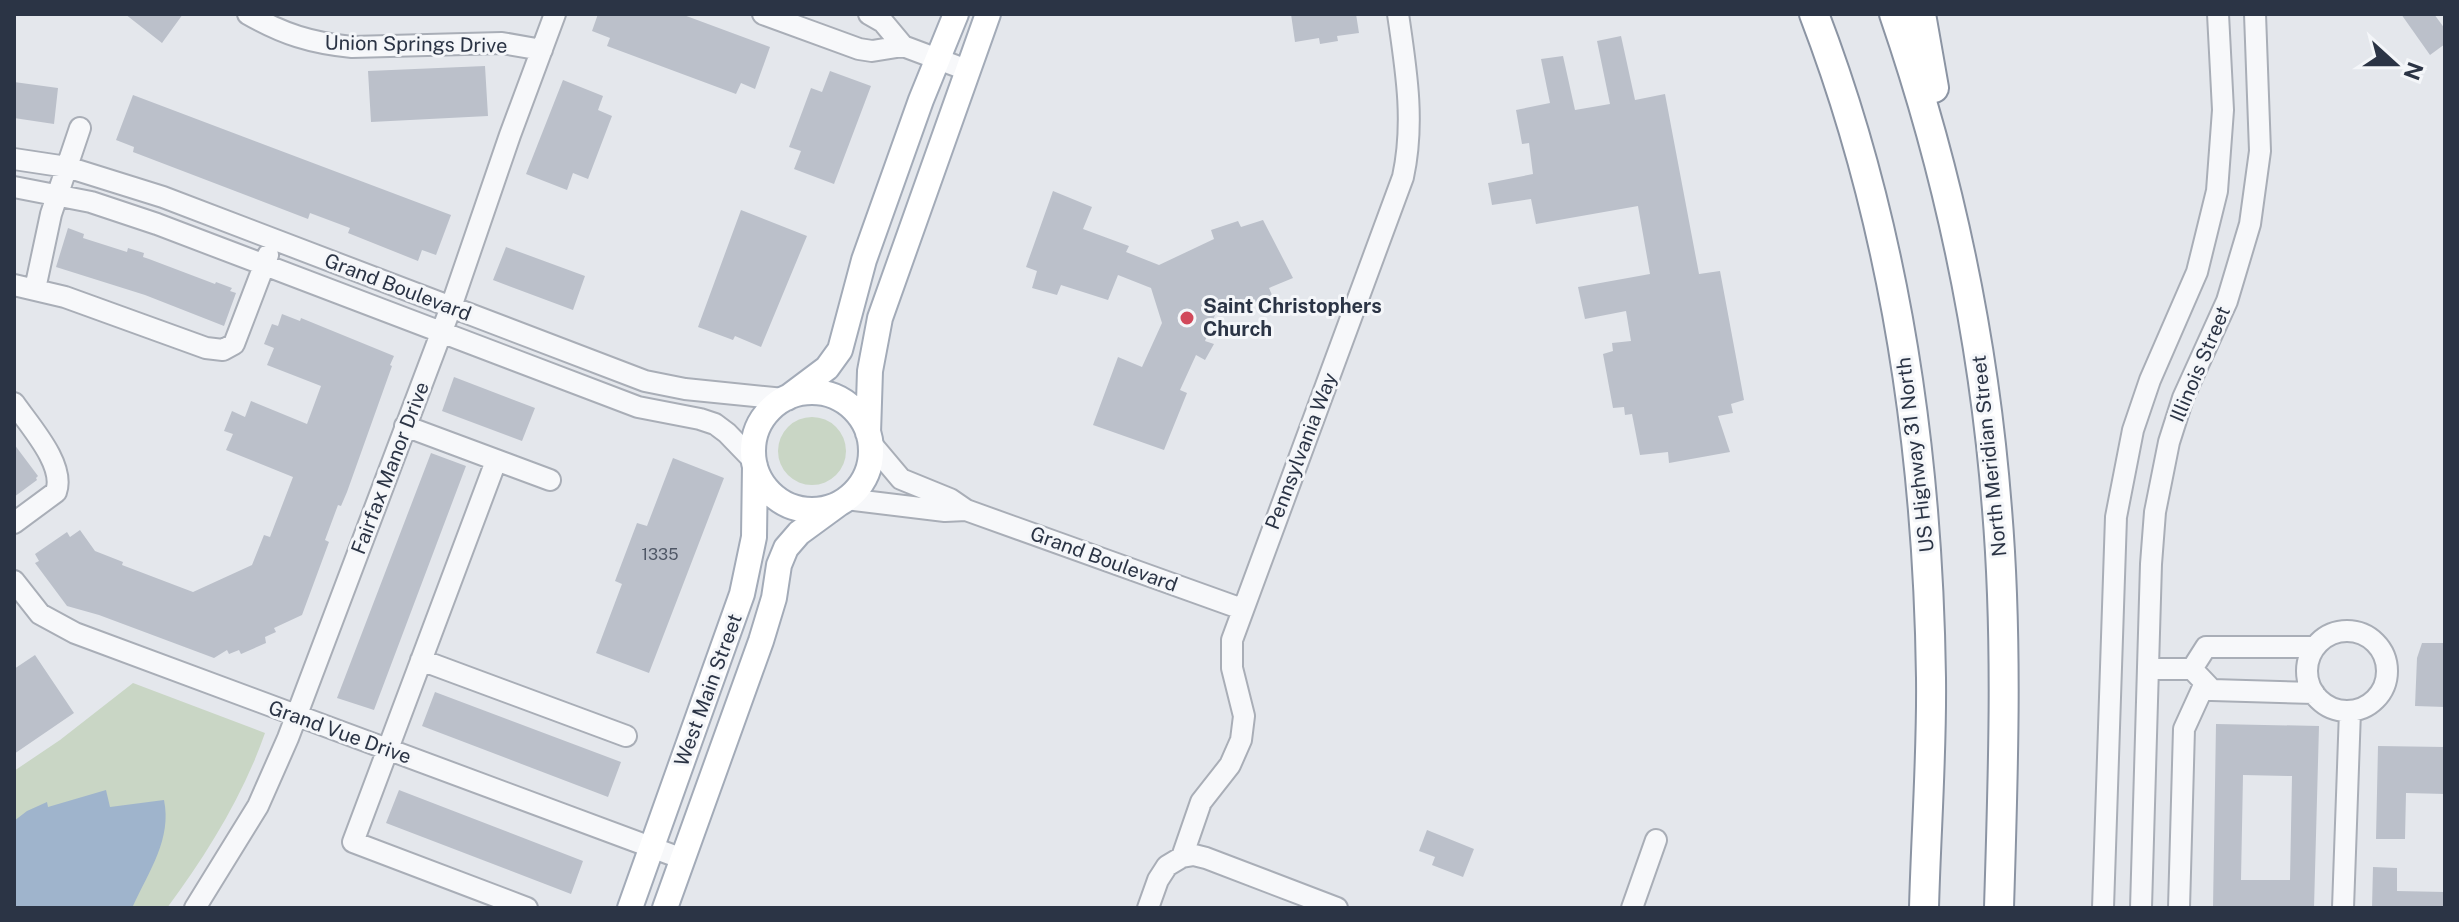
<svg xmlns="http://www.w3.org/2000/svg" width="2459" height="922" font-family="'Public Sans',sans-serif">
	<rect width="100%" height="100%" fill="#e4e7ec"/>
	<path fill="#c9d6c5" d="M778 451a34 34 0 1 1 68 0a34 34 0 1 1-68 0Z
		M133 683 265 733C243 796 207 854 167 908H14V771L60 740Z"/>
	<path fill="#9fb4cc" d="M106 790 110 807 164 800C172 839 149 871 133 906L131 908H14V821L27 811 47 802 48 807Z"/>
	<path fill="#bbc0ca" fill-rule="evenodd" d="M125 14H183L162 43Z
		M598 14H681L770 47 755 89 741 83 736 94 607 46 610 38 592 31Z
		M1291 14H1356L1359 33 1337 36 1338 41 1320 44 1319 38 1295 42Z
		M2401 14H2434L2445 29V44L2430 55Z
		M1621 36 1635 100 1665 94 1699 274 1720 271 1744 400 1731 404 1733 413 1718 416 1730 452 1669 463 1668 452 1640 455 1632 414 1625 415 1624 407 1613 408 1603 354 1613 351 1612 343 1631 341 1626 311 1585 319 1578 287 1650 274 1638 206 1536 224 1531 199 1492 205 1488 183 1533 174 1529 143 1522 144 1516 110 1550 103 1541 59 1563 56 1575 110 1610 104 1597 41Z
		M485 66 488 116 371 122 368 71Z
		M830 71 871 86 834 184 794 169 801 151 789 147 811 88 822 92Z
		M563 80 603 96 598 110 612 116 588 179 573 173 567 190 526 174Z
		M14 82 58 88 54 124 14 118Z
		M133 95 451 215 436 255 422 250 418 261 348 233 350 228 310 213 308 219 133 152 134 147 116 140Z
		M1053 191 1092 207 1083 229 1129 246 1126 252 1159 265 1214 239 1211 230 1238 221 1241 227 1263 220 1293 278 1269 288 1272 295 1246 306 1242 301 1215 315 1205 341 1214 344 1205 360 1196 355 1180 390 1187 393 1164 450 1093 425 1118 357 1142 367 1162 323 1151 288 1118 275 1108 300 1061 285 1057 295 1032 288 1037 271 1026 267Z
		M741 210 807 236 761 347 735 336 733 340 698 327Z
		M68 228 84 234 83 238 127 252 128 248 144 253 143 257 149 259 215 284 216 282 232 288 230 291 236 293 224 326 145 295 56 267Z
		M506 247 585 276 573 310 493 280Z
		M282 314 300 321 301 318 394 356 390 365 392 366 347 492 341 506 338 505 325 540 329 542 302 615 274 628 276 632 265 637 266 643 241 654 239 650 229 654 227 650 214 658 99 615 67 606 35 563 39 561 35 554 67 532 70 537 80 530 95 551 123 562 122 565 193 592 252 565 264 535 270 537 293 477 226 450 233 434 224 431 232 411 245 417 251 401 307 424 321 386 267 365 274 348 264 344 272 324 278 326Z
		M454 377 535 408 522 441 442 411Z
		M14 444 38 476 36 478 37 480 14 497Z
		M431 453 466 466 374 710 337 698Z
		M673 458 724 478 649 673 596 653 622 584 615 581 637 523 647 526Z
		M2422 643H2445V707L2415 706 2417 658Z
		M35 655 74 713 14 754V669Z
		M435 692 621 762 608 797 422 726Z
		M2216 724 2319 726 2314 908H2213ZM2243 775 2292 776 2290 880H2241Z
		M2378 746 2445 747V794L2406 793 2405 839H2376Z
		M399 790 583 861 571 894 386 823Z
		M1427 830 1474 849 1463 877 1432 865 1435 857 1419 851Z
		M2373 867 2397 868V891L2445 892V908H2372Z"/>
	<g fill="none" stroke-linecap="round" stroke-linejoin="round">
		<g stroke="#a9aeb7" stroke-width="24">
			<path id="minor" d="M248 14C283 34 311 43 352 47L502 43 542 50
				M763 14 859 49 872 51 903 46
				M869 14 883 22 903 46 967 70
				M14 159 67 167 163 197 645 381 685 389 784 399
				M14 187 91 202 157 224 638 407 700 419 715 424 727 433 754 461
				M14 285 65 297 206 348 223 350 234 344 268 255
				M35 289 51 214 80 128
				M14 403C29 425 66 465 56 492L14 523
				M405 426 550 480
				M869 441 901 479 950 499 966 510 1242 609
				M496 461 353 842 527 908
				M846 499 945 511 966 510
				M14 581 40 614 75 633 683 859
				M2307 671a40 40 0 1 1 80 0a40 40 0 1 1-80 0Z
				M421 660 626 736
				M2148 669H2192L2212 690 2314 693
				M2192 669 2206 647H2314
				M1182 857 1194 855 1206 858 1337 908
				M195 908 258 806 288 738 451 307 510 135 555 14
				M1148 908 1158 880 1167 866 1182 857 1201 802 1230 765 1241 740 1244 716 1232 668V640L1403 177C1415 122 1406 69 1398 14
				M1632 908 1656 840
				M2103 908 2116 517 2133 430 2150 380 2197 272 2217 191 2223 110 2218 14
				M2141 908 2151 564 2155 512 2169 442 2183 398 2227 301 2250 224 2260 151 2255 14
				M2179 908 2184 729 2205 683
				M2343 908 2350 711"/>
		</g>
		<g stroke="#a3abb8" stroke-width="28">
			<path id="major" d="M753 451a59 59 0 1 1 118 0a59 59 0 1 1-118 0Z
				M787 398 827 368 840 350 864 260 921 100 956 14
				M868 433 870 371 880 318 988 14
				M630 908 742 594 754 537 755 466
				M665 908 761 641 774 598 779 565 786 548 799 533 840 503"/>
		</g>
		<g stroke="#8b94a3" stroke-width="32">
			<path id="highway" d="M1814 14C1895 225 1928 453 1931 678 1932 754 1926 832 1924 908
				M1894 14C1949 174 1984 341 1997 509 2008 642 2003 775 1999 908
				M1921 14 1934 88"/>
		</g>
		<use href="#minor" stroke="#f7f8fa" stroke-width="20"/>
		<use href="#major" stroke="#fff" stroke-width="24"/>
		<use href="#highway" stroke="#fff" stroke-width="28"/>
	</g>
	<circle fill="#d1495b" stroke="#f4f6f9" stroke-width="3" cx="1187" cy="318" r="8"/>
	<g text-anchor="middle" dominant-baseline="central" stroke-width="6" stroke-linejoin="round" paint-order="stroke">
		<g font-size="16" fill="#4f5766">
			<text x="660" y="554">1335</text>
		</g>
		<g font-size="20" fill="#2b3445" stroke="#f4f6f9">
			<text transform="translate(416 44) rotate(1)">Union Springs Drive</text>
			<text transform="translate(398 287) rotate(21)">Grand Boulevard</text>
			<text transform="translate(2200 364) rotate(-67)">Illinois Street</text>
			<text transform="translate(1301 451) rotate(-69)">Pennsylvania Way</text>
			<text transform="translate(1915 455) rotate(-97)">US Highway 31 North</text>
			<text transform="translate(1989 456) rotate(-96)">North Meridian Street</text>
			<text transform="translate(390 468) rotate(-69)">Fairfax Manor Drive</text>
			<text transform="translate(1104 559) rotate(20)">Grand Boulevard</text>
			<text transform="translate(708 690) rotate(-70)">West Main Street</text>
			<text transform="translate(340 732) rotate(20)">Grand Vue Drive</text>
		</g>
		<g font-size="20" font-weight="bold" fill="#2b3445" stroke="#f4f6f9" text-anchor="start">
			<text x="1203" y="306">Saint Christophers<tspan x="1203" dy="23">Church</tspan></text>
		</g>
	</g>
	<rect width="2459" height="922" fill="none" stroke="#2b3445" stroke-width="32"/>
	<g transform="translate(2395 64) rotate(111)" stroke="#f4f6f9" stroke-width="6" paint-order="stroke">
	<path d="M0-6L14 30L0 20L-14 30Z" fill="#2b3445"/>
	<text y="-12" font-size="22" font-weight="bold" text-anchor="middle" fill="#2b3445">N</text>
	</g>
</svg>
